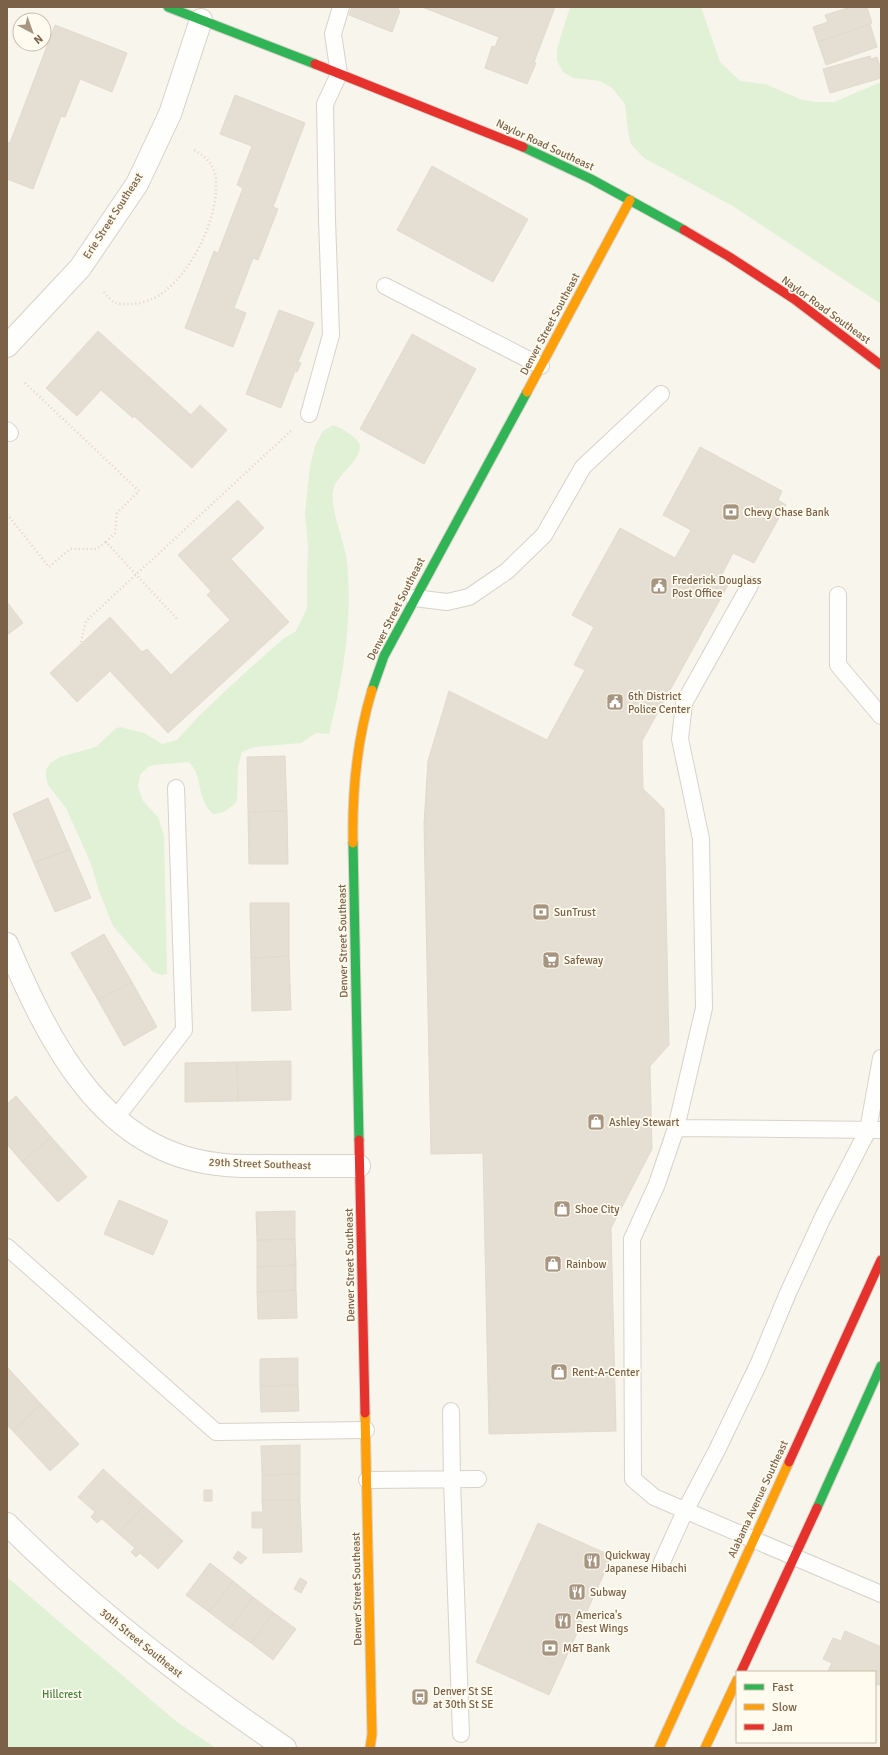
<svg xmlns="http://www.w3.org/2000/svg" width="888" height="1755" font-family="Signika,sans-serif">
	<rect width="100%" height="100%" fill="#f8f5ec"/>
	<path fill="#e0f1d5" d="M570 7H701L720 62 740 81 765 84 800 99 814 102H834L881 82V304L731 205 644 158 631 144 628 132 625 104 612 88 600 81 574 78 563 72 557 61V50L560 39Z
		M333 425C340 427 361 439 360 447 358 465 336 474 333 491 330 510 345 542 347 562 353 620 343 678 329 734L316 733 301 743 255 747 242 752 238 766 237 801C229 809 225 813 213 814 194 795 205 779 189 762L154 765 148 767 140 775 138 786 143 801 158 817 164 836 167 974 162 975 153 972 113 926 99 891 91 864 66 808 48 785 46 777V770L50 763 60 757 96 747 115 729 120 727 144 733 162 744 177 740 198 717 237 680 283 639 296 631 307 608V575L308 547 305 513 310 466 315 446 323 431Z
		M7 1577 177 1722 216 1748H7Z"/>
	<path fill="#e5ded3" stroke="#e2dacd" d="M352 7H399L398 10 400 11 392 32 349 15Z
		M422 7H555L534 62 536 63 527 84 485 68 492 46 495 47 499 37Z
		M851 7H867L872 23 818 42 813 27 828 22 825 15Z
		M870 24 877 47 826 65 818 42Z
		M55 25 127 53 112 92 80 79 65 117 61 116 33 189 7 179V142L10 143Z
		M870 56 871 59 877 57 881 70V78L830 93 823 69Z
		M235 95 305 123 273 207 278 209 258 260 253 258 234 308 246 313 233 347 185 328 214 251 218 253 243 188 237 185 252 146 220 134Z
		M432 166 528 219 493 282 397 230Z
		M279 310 314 323 298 362 301 363 297 372 295 371 281 408 246 394Z
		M98 331 191 415 200 405 227 430 192 468 134 416 133 418 101 390 77 416 46 388Z
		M412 334 476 369 424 464 360 429Z
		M700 447 782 491 778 500 786 505 754 563 733 553 719 580 728 585 642 741 643 789 664 809 669 1045 650 1066 652 1149 611 1228 616 1431 489 1434 483 1153 431 1154 424 823 428 761 449 691 547 740 585 670 574 665 594 627 572 615 620 528 675 558 691 530 663 515Z
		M238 500 264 528 231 559 289 622 168 733 110 671 77 702 50 673 110 617 142 652 147 649 171 675 230 620 207 595 211 591 178 555Z
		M7 602 23 623 7 635Z
		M285 756 287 811 248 812 247 757Z
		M48 798 70 849 34 863 13 814Z
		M287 811 288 864H249L248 812Z
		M70 849 91 898 55 912 34 863Z
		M250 903H289V956L251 958Z
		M104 934 132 982 98 1000 71 953Z
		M289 956 291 1010 252 1011 251 958Z
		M132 982 157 1027 124 1046 98 1000Z
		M291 1061V1100L238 1101 237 1062Z
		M237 1062 238 1101 185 1102V1063Z
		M16 1096 51 1137 22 1162 7 1144V1104Z
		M51 1137 87 1177 58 1202 22 1162Z
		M119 1200 168 1221 153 1255 104 1234Z
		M295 1211V1239L257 1240 256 1212Z
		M295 1239 296 1265 257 1267V1240Z
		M296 1265V1290L257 1292V1267Z
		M296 1290 297 1318 258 1319 257 1292Z
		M298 1358V1385L260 1386V1359Z
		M7 1367 41 1404 13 1431 7 1425Z
		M298 1385 299 1411 261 1412 260 1386Z
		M41 1404 79 1444 50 1471 13 1431Z
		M300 1445V1474L262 1475 261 1446Z
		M103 1469 144 1506 118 1533 102 1519 97 1523 91 1517 95 1512 78 1497Z
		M300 1474V1500H262V1475Z
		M204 1490H212V1501H204Z
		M262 1500H300L302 1552 263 1553V1528H252V1512H263Z
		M144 1506 183 1541 158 1569 140 1553 136 1557 131 1552 135 1548 118 1533Z
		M538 1523 612 1556 549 1695 476 1662Z
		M238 1551 247 1558 241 1564 233 1558Z
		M210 1563 233 1581 209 1612 186 1595Z
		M300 1578 307 1582 301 1593 294 1589Z
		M233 1581 253 1597 230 1628 209 1612Z
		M253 1597 274 1613 251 1643 230 1628Z
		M274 1613 296 1629 273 1660 251 1643Z
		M845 1631 881 1647 880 1685 877 1684 875 1688V1672L828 1671 832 1663 823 1659 833 1638 841 1641Z"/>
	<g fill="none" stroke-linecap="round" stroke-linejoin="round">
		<g stroke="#d7d2ca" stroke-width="18">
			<path id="lane" d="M385 286 541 366
				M309 414 331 335 327 219 325 104 339 74 333 34 341 7
				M7 430 10 433
				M750 585 684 703 680 739 701 839 704 1008 676 1128 657 1184 632 1239 633 1479 654 1497 881 1594
				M838 595V665L881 716
				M414 598 447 602 469 597 507 571 544 535 583 467 661 394
				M115 1119 184 1030 176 788
				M676 1128 881 1130
				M7 1247 216 1432 366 1430
				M451 1411 452 1480 461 1734
				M367 1480 478 1479
				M662 1562 685 1511 717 1450 758 1365 788 1293 823 1217 868 1130 881 1058"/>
		</g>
		<g stroke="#d7d2ca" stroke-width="24">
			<path id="street" d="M7 346 80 268 137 184 170 114 201 20
				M7 944C48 1039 101 1151 217 1164 235 1167 254 1166 272 1166 301 1166 330 1166 359 1166
				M7 1524C92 1609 186 1681 285 1748"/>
		</g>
		<g stroke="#d8d2c9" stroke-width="11">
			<path id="fast" d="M168 7 315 64
				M523 147 591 179 684 230
				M372 690 384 656 527 392
				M353 843 359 1140
				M817 1508 881 1366"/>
		</g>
		<g stroke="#d8d2c9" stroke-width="11">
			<path id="slow" d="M527 392 630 200
				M353 843C352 791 357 739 372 690
				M365 1413 372 1734 370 1748
				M659 1748 789 1462
				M705 1748 737 1680"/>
		</g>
		<g stroke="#d8d2c9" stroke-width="11">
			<path id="jam" d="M315 64 523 147
				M684 230 728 256 794 299 881 365
				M359 1140 365 1413
				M789 1462 881 1260
				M741 1672 817 1508"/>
		</g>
		<path stroke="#dcd5cd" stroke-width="2.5" stroke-dasharray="1 3" stroke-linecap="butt" d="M104 292C113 304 116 304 130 304 139 304 153 300 161 294 191 273 215 224 216 189 216 183 217 176 214 171 210 160 203 155 194 150
			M25 383 139 491 117 513 115 533 106 542 178 620
			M7 514 49 567 70 549H96L106 542
			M81 642 86 621 293 429"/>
		<use href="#lane" stroke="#fefefc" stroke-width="16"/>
		<use href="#street" stroke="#fefefc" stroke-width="22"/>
		<use href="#fast" stroke="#30b455" stroke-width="9"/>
		<use href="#slow" stroke="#ff9f0a" stroke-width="9"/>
		<use href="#jam" stroke="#e5322d" stroke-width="9"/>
	</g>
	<defs>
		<g id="bank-square" transform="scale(0.9)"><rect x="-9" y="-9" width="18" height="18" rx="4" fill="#a69581" stroke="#fffbee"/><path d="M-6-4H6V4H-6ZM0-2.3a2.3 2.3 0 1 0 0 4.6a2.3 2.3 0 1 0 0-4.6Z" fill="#fff"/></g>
		<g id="civic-square" transform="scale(0.9)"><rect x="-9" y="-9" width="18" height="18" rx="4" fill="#a69581" stroke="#fffbee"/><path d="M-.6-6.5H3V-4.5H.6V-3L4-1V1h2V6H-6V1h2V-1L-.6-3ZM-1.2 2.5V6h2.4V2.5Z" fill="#fff"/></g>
		<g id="supermarket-square" transform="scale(0.9)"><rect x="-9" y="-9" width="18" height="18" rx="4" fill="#a69581" stroke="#fffbee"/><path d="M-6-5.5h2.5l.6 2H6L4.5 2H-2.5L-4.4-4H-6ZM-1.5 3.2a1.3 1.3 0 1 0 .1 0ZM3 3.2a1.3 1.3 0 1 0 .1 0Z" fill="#fff"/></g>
		<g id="shop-square" transform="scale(0.9)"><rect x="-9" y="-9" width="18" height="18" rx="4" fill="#a69581" stroke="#fffbee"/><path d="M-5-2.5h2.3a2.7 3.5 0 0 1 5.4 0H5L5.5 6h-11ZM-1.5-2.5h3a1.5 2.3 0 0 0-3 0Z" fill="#fff"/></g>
		<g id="restaurant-square" transform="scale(0.9)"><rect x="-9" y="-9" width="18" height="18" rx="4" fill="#a69581" stroke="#fffbee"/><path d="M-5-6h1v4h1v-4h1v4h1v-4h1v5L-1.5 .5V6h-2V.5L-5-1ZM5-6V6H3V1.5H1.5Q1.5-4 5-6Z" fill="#fff"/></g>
		<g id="bus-square" transform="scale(0.9)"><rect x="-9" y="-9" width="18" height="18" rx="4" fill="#a69581" stroke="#fffbee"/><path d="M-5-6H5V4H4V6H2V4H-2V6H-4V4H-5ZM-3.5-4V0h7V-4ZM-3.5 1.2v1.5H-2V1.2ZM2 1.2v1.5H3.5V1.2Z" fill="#fff"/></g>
	</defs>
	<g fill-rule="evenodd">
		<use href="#bank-square" x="731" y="512"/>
		<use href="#civic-square" x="659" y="586"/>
		<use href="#civic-square" x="615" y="702"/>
		<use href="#bank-square" x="541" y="912"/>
		<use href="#supermarket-square" x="551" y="960"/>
		<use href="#shop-square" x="596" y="1122"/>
		<use href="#shop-square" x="562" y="1209"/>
		<use href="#shop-square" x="553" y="1264"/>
		<use href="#shop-square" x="559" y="1372"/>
		<use href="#restaurant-square" x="592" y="1561"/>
		<use href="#restaurant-square" x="577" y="1592"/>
		<use href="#restaurant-square" x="563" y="1621"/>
		<use href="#bank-square" x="550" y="1648"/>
		<use href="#bus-square" x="420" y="1697"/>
	</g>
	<g text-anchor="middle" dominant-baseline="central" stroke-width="3.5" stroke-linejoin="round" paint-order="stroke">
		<g font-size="11" fill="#7a6148" stroke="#fffbee">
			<text transform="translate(545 145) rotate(25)">Naylor Road Southeast</text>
			<text transform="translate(113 216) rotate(-57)">Erie Street Southeast</text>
			<text transform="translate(826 310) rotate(36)">Naylor Road Southeast</text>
			<text transform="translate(550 324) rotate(-62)">Denver Street Southeast</text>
			<text transform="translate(396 609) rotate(-63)">Denver Street Southeast</text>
			<text transform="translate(343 941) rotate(-91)">Denver Street Southeast</text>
			<text transform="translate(260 1164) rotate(2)">29th Street Southeast</text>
			<text transform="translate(350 1265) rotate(-91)">Denver Street Southeast</text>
			<text transform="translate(758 1499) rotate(-65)">Alabama Avenue Southeast</text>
			<text transform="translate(357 1589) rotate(-91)">Denver Street Southeast</text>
			<text transform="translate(141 1643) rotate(39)">30th Street Southeast</text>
		</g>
		<g font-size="11" fill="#7a6148" stroke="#fffbee" text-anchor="start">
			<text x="744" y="512">Chevy Chase Bank</text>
			<text x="672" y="580">Frederick Douglass<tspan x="672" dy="13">Post Office</tspan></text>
			<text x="628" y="696">6th District<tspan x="628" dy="13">Police Center</tspan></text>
			<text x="554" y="912">SunTrust</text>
			<text x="564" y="960">Safeway</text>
			<text x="609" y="1122">Ashley Stewart</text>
			<text x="575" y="1209">Shoe City</text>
			<text x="566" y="1264">Rainbow</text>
			<text x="572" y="1372">Rent-A-Center</text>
			<text x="605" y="1555">Quickway<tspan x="605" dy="13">Japanese Hibachi</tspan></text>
			<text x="590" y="1592">Subway</text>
			<text x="576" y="1615">America's<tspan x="576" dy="13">Best Wings</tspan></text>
			<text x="563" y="1648">M&amp;T Bank</text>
			<text x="433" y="1691">Denver St SE<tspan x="433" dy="13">at 30th St SE</tspan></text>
		</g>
		<g font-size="11" fill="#48813f" stroke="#fffbee">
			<text x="62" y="1694">Hillcrest</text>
		</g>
	</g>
	<rect width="888" height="1755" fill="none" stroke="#7a6148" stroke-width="16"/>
	<rect x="736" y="1671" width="140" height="72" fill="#fffbee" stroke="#cabdac"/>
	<rect x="744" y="1684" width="20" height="6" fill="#30b455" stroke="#cabdac"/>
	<text x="772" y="1691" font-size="12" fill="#7a6148">Fast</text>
	<rect x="744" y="1704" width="20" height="6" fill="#ff9f0a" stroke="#cabdac"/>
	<text x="772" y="1711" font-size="12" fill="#7a6148">Slow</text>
	<rect x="744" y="1724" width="20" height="6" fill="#e5322d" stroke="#cabdac"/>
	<text x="772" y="1731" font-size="12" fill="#7a6148">Jam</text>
	<g transform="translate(32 32) rotate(139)"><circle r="19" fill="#fffbee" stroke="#cabdac"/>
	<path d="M0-3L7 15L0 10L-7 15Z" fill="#a69581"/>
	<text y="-6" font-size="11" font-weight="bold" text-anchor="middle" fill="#7a6148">N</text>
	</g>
</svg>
